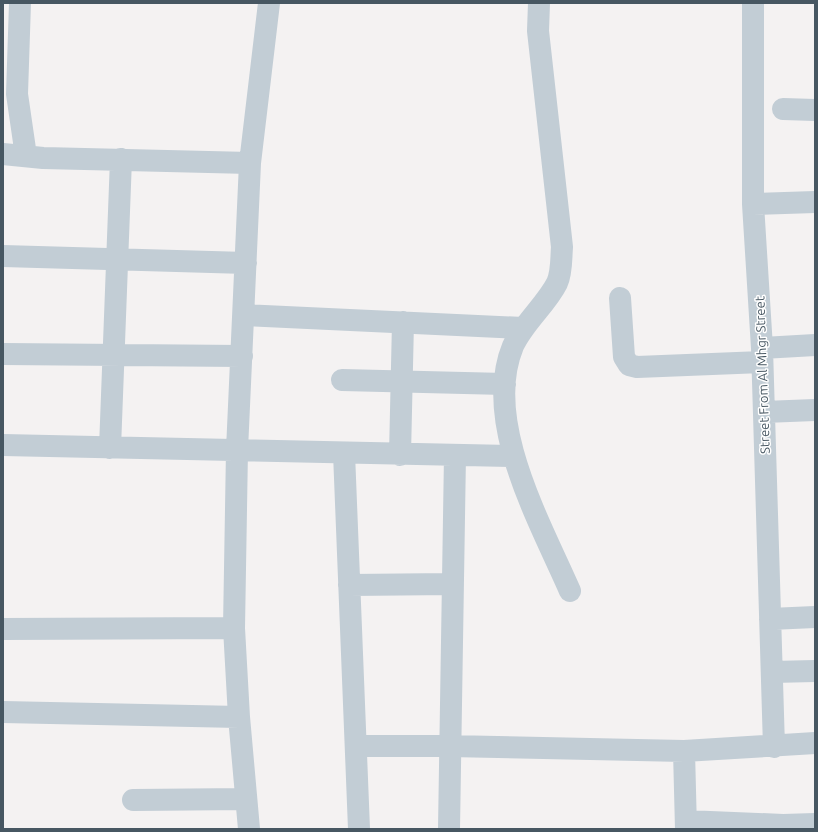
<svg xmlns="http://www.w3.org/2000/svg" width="818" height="832" font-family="Ubuntu,sans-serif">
	<rect width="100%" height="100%" fill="#f4f2f2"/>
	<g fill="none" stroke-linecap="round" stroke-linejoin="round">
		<path stroke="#c2cdd5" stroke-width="22" d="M20 3 17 94 26 156
			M539 3 538 31 562 247C561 259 562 272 557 283 546 305 524 322 513 346 482 421 540 522 570 591
			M753 3V204L762 348 774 747
			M783 109 815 110
			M3 154 43 158 250 163
			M753 204 815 202
			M3 256 246 263
			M620 298 624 357 629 365 637 367 762 362
			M244 315 523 328
			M762 348 815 345
			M3 354 242 356
			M342 380 505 384
			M764 412 815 410
			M3 445 513 456
			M110 448 121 159
			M344 453 359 829
			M400 455 403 322
			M349 585 452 584
			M770 619 815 617
			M3 629 234 628
			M772 672 815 671
			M3 712 239 717
			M356 746H449L684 751 815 743
			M684 751 686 829
			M133 800 246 799
			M686 821 783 825 815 824
			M249 829 239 717 234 628 237 450 250 163 269 3
			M449 829 455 455"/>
	</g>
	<g text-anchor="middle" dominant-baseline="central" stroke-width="3" stroke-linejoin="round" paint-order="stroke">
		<g font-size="13" fill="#475762" stroke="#fff">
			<text transform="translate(762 375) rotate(-92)">Street From Al Mhgr Street</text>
		</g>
	</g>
	<rect width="818" height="832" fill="none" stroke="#475762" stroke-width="8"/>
</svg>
